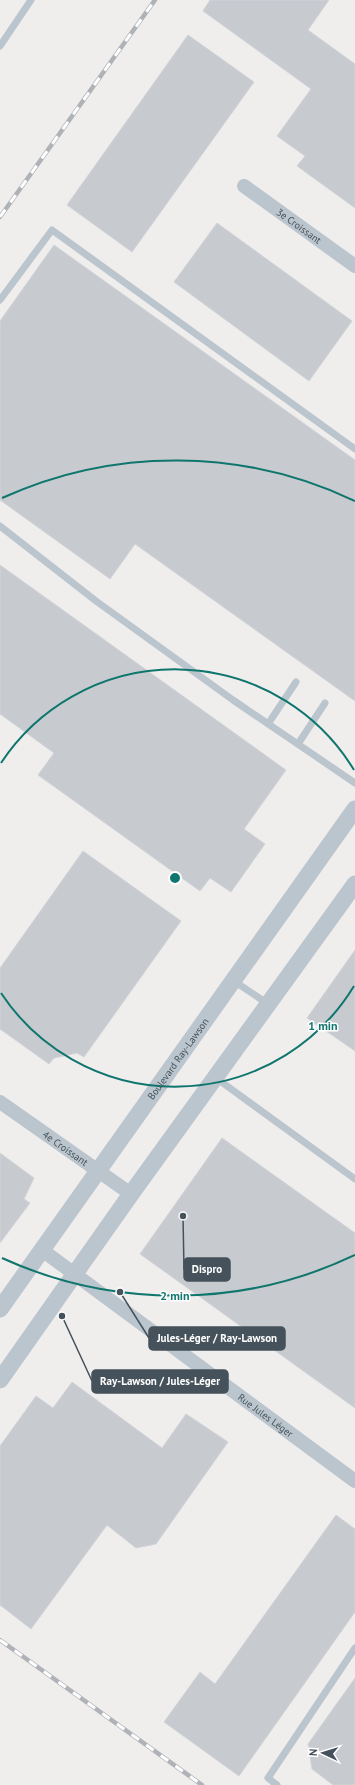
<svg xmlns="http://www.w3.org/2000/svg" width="355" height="1785" font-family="'PT Sans',sans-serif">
	<rect width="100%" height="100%" fill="#f0eded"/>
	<path fill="#c7cbd0" stroke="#d1d4d9" d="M210 0H329L308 30 355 64V208L297 166 305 156 277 136 311 89 203 11Z
		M188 35 254 82 132 252 67 205Z
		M217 223 352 321 309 381 174 282Z
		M54 245 355 460V701L135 544 110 579 0 500V321Z
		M0 565 286 770 244 829 265 844 231 892 210 878 200 891 38 775 54 753 0 714Z
		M83 851 181 921 84 1057 77 1053 54 1058 49 1064 0 1029V968Z
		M355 950V1051L307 1018Z
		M222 1138 355 1233V1408L140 1254Z
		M0 1153 34 1178 24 1199 30 1203 0 1243Z
		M72 1382 162 1448 186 1414 228 1442 156 1544 136 1548 107 1525 31 1629 0 1605V1446L36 1396 53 1408Z
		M336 1515 355 1529V1612L239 1776 164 1722 200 1672 215 1684Z
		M355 1678V1785H333L312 1769 308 1744Z"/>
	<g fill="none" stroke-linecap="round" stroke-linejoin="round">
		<path stroke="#bbc5cd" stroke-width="7" d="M0 46 31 0
			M0 300 52 230 355 449
			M0 526 96 601 233 700 355 783
			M268 724 296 682
			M298 744 325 703
			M234 981 268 1004
			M216 1078 355 1179
			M277 1785 268 1778 355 1648"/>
		<g stroke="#bbc5cd" stroke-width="14">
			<path id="s1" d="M244 186 355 266"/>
			<path id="s2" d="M0 1102 131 1194"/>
			<path id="s3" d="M42 1250 355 1481"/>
		</g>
		<g stroke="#bbc5cd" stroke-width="17">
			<path id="s4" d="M0 1309 355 809"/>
			<path d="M0 1380 131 1194 355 884"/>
		</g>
		<g stroke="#afb3b8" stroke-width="4.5">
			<path id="rail" d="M0 217 155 0
				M0 1640 202 1785"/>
		</g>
		<use href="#rail" stroke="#fff" stroke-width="3" stroke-dasharray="9" stroke-linecap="butt"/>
	</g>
	<g fill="none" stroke="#0f766e" stroke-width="2">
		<path d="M354 986A209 209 0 0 1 1 993M1 763A209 209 0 0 1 354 770"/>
		<path d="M355 1255A418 418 0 0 1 2 1258M2 498A418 418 0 0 1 355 501"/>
	</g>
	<g text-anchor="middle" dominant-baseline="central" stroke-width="3" stroke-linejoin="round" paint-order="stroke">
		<g font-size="10" fill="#45525b" stroke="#fff">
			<text stroke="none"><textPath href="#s1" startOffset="68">3e Croissant</textPath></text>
			<text stroke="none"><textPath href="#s4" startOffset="307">Boulevard Ray-Lawson</textPath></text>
			<text stroke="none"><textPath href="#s2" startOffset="80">4e Croissant</textPath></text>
			<text stroke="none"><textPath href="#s3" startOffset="278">Rue Jules Léger</textPath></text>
		</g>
	</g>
	<circle cx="175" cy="878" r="6" fill="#0f766e" stroke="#fff" stroke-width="2"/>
	<g font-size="12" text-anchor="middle" font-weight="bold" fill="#0f766e" stroke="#fff" stroke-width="3" stroke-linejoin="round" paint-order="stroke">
		<text x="323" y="1030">1 min</text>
		<text x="175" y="1300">2 min</text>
	</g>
	<path fill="none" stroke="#45525b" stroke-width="1.5" d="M183 1216L184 1270M120 1292L149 1338M62 1316L92 1381"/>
	<g fill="#45525b" stroke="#fff" stroke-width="1.5">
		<circle cx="183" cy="1216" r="4"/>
		<circle cx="120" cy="1292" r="4"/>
		<circle cx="62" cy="1316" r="4"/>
	</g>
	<g fill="#45525b" stroke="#45525b" stroke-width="1.5">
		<rect x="184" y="1258" width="46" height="23" rx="4"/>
		<rect x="149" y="1327" width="136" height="23" rx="4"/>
		<rect x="92" y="1370" width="136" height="23" rx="4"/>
	</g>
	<g font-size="11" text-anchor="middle" font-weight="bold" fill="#fff">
		<text x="207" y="1273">Dispro</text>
		<text x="217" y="1342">Jules-Léger / Ray-Lawson</text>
		<text x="160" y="1385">Ray-Lawson / Jules-Léger</text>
	</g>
	<g transform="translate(323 1753) rotate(274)" stroke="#ffffff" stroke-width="3" paint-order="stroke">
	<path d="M0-3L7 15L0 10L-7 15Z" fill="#45525b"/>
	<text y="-6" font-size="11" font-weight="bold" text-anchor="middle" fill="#45525b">N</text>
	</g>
</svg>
